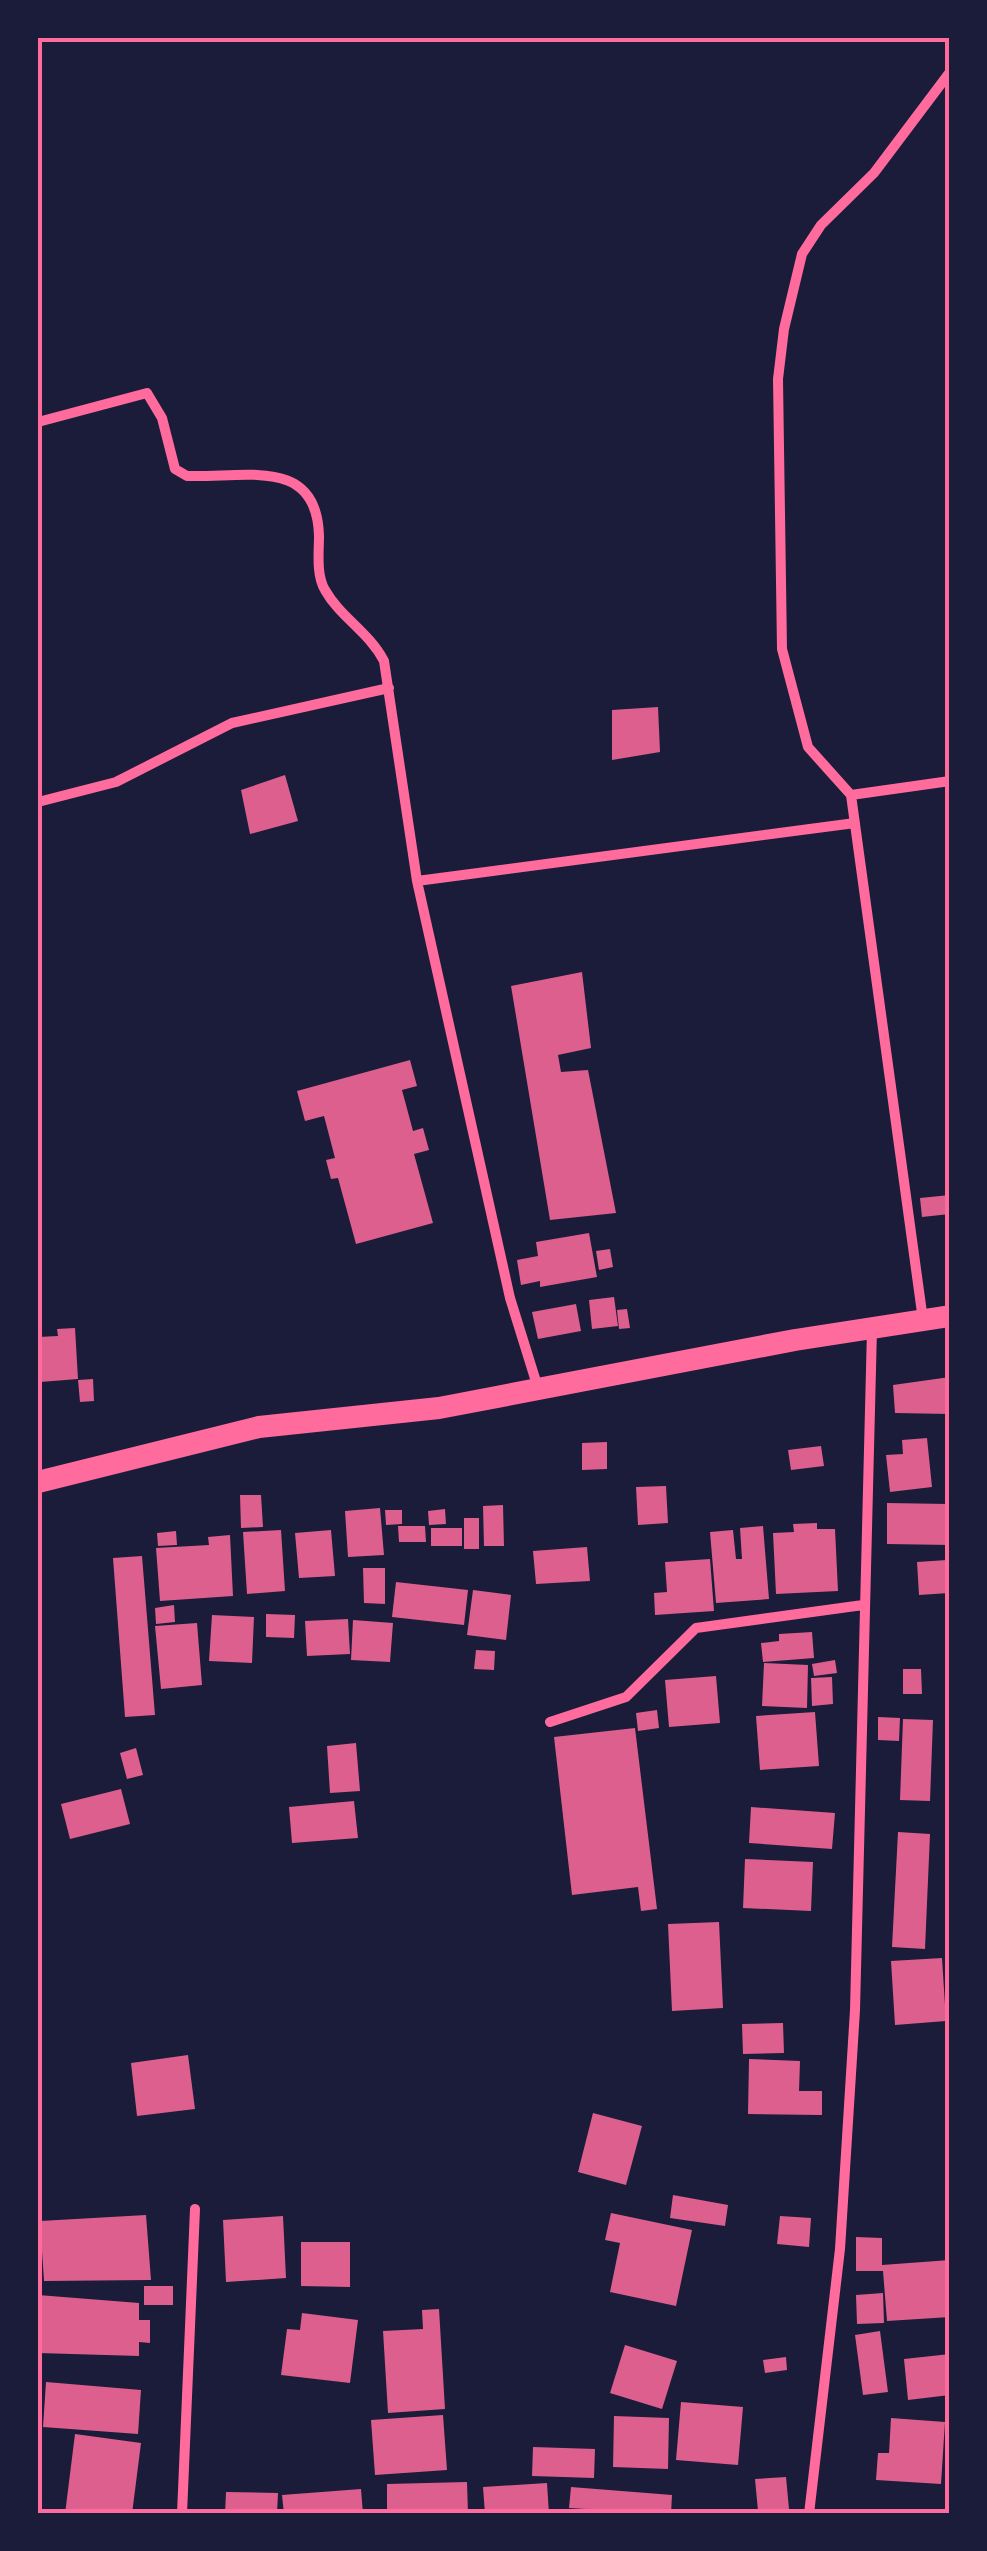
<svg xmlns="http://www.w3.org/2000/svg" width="987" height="2551" font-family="Lato,sans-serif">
	<rect width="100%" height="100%" fill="#1b1b3a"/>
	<path fill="#dd5f8e" d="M658 707 660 752 612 760V710Z
		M285 775 298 821 250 834 241 790Z
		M582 972 591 1048 558 1055 561 1072 588 1070 616 1213 550 1220 511 986Z
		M410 1060 417 1086 402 1090 413 1131 423 1128 429 1150 414 1154 433 1223 356 1244 338 1178 331 1179 326 1160 335 1158 324 1116 305 1121 297 1091Z
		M950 1195V1214L922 1217 920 1198Z
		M589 1233 597 1277 540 1287V1281L521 1285 517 1260 538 1256 536 1242Z
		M38 1239H42V1321H38Z
		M610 1249 613 1267 599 1270 596 1251Z
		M614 1297 618 1326 592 1329 589 1300Z
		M576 1304 581 1331 538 1339 532 1312Z
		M627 1309 630 1328 619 1329 617 1310Z
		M75 1328 78 1379 40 1382 38 1337 58 1336 57 1329Z
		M950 1377V1414L895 1413 893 1385Z
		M93 1379 94 1401 80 1402 78 1380Z
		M927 1438 932 1487 890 1492 886 1455 903 1454 902 1440Z
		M607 1442V1469L582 1470V1443Z
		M821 1446 824 1466 791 1470 788 1450Z
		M666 1486 668 1523 638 1525 636 1487Z
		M240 1495H261L263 1527 241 1528Z
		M887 1503 950 1504V1545L887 1544Z
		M503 1505 504 1546H484L483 1506Z
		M380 1508 384 1555 348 1557 345 1511Z
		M445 1509 446 1524 429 1525 428 1511Z
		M385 1510H402V1524L386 1525Z
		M464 1518H479V1549H464Z
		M817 1523V1529H835L838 1591 776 1594 773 1533 794 1532 793 1524Z
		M398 1526H425L426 1542H399Z
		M763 1526 769 1599 716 1603 710 1532 733 1530 736 1559H742L740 1528Z
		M431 1528H462V1546H431Z
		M281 1530 285 1591 247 1594 243 1532Z
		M331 1530 335 1576 299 1578 295 1533Z
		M176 1531 177 1545 158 1546 157 1533Z
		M230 1535 233 1596 160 1601 156 1548 209 1545 208 1537Z
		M587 1547 590 1581 536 1584 533 1551Z
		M142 1556 155 1715 125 1717 113 1558Z
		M710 1559 714 1611 655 1615 654 1593 667 1592 665 1562Z
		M947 1560 949 1593 919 1595 917 1562Z
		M363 1568H385V1604L364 1603Z
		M396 1582 468 1590 464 1625 392 1617Z
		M473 1590 511 1595 506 1640 467 1635Z
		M174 1605 175 1622 156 1624 155 1608Z
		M266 1614 295 1615 294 1638 266 1637Z
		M212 1615 254 1617 252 1663 209 1661Z
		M348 1619 350 1654 307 1656 305 1621Z
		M353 1620 393 1623 390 1662 351 1660Z
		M197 1623 202 1685 161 1689 155 1626Z
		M812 1632 814 1658 763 1662 761 1643 779 1641V1634Z
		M476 1650 495 1651 494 1670 474 1669Z
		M835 1660 837 1673 814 1676 812 1664Z
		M764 1663 808 1665 807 1708 762 1706Z
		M903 1669H921L922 1694H903Z
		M716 1676 720 1723 669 1727 665 1680Z
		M832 1677 833 1704 812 1706 811 1678Z
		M657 1710 659 1728 638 1731 636 1713Z
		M815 1712 819 1766 760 1770 756 1716Z
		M878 1717 900 1718 899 1741 878 1740Z
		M903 1719 933 1720 930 1801 900 1800Z
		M635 1728 657 1909 641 1911 638 1887 572 1895 554 1737Z
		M356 1743 360 1791 330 1793 327 1746Z
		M136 1748 143 1775 127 1779 120 1753Z
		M121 1789 130 1824 70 1839 61 1804Z
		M354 1801 358 1838 292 1843 289 1807Z
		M751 1807 835 1813 832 1849 749 1843Z
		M898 1832 930 1834 925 1949 892 1947Z
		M745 1859 813 1862 811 1911 743 1908Z
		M719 1922 723 2008 672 2011 668 1924Z
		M942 1958 946 2021 895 2025 891 1961Z
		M783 2023 784 2053 743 2054 742 2024Z
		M188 2055 195 2109 137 2116 131 2063Z
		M749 2059 800 2061 799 2091H822V2115L748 2114Z
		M593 2113 642 2126 626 2185 578 2172Z
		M673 2195 728 2205 725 2226 670 2218Z
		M611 2213 692 2230 676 2306 610 2292 620 2243 605 2240Z
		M146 2215 151 2280 44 2281 40 2221Z
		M283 2216 286 2278 226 2282 223 2220Z
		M780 2216 811 2218 809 2247 777 2244Z
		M856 2237 882 2238V2265L950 2260V2317L887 2321 883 2271H856Z
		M301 2242H350V2287L301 2286Z
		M144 2286H173V2305H144Z
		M883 2293 884 2323 857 2324 856 2295Z
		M38 2295 139 2303V2320H150V2343L139 2342V2356L38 2353Z
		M439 2309 445 2409 388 2413 383 2331 423 2329 422 2310Z
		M302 2313 358 2320 350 2383 281 2375 287 2329 300 2330Z
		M880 2331 888 2392 863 2395 855 2335Z
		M625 2345 677 2361 662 2409 610 2393Z
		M950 2354V2395L908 2400 904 2359Z
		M786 2357 787 2370 765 2373 763 2360Z
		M46 2382 141 2390 138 2434 43 2427Z
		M681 2402 743 2407 738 2465 676 2460Z
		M443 2415 447 2470 375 2475 371 2420Z
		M614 2416 669 2418 668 2469 613 2467Z
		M891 2418 945 2422 941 2484 876 2480 878 2453H889Z
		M75 2434 141 2443 132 2514H65Z
		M533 2447 595 2449 594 2478 532 2476Z
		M786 2477 789 2509 758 2511 755 2479Z
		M467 2482 468 2514H387V2484Z
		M547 2483 549 2514H485L483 2487Z
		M571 2487 672 2495 671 2514 569 2508Z
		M361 2489 363 2514H284L282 2495Z
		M226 2492 278 2493 277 2514H225Z"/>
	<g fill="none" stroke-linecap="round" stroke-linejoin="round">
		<path stroke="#ff6b9d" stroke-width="10" d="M38 422 147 393 162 418 175 469 187 476C245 478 317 456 319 536 319 552 316 575 325 590 340 617 369 632 384 661L417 881
			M851 795 950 781
			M38 802 116 782 232 723 389 688
			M923 1320 851 795 808 747 782 649 778 379 784 329 802 254 821 225 874 173 950 72
			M538 1388 510 1298 417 881 855 823
			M550 1722 626 1697 696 1628 863 1605
			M182 2514 195 2209
			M809 2514 840 2249 855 2010 872 1329"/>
		<path stroke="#ff6b9d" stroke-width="22" d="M38 1482 259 1427 439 1408 795 1340 950 1316"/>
	</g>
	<rect width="987" height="2551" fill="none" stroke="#1b1b3a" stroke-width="80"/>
	<rect x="40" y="40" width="907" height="2471" fill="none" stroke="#ff6b9d" stroke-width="4"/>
</svg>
